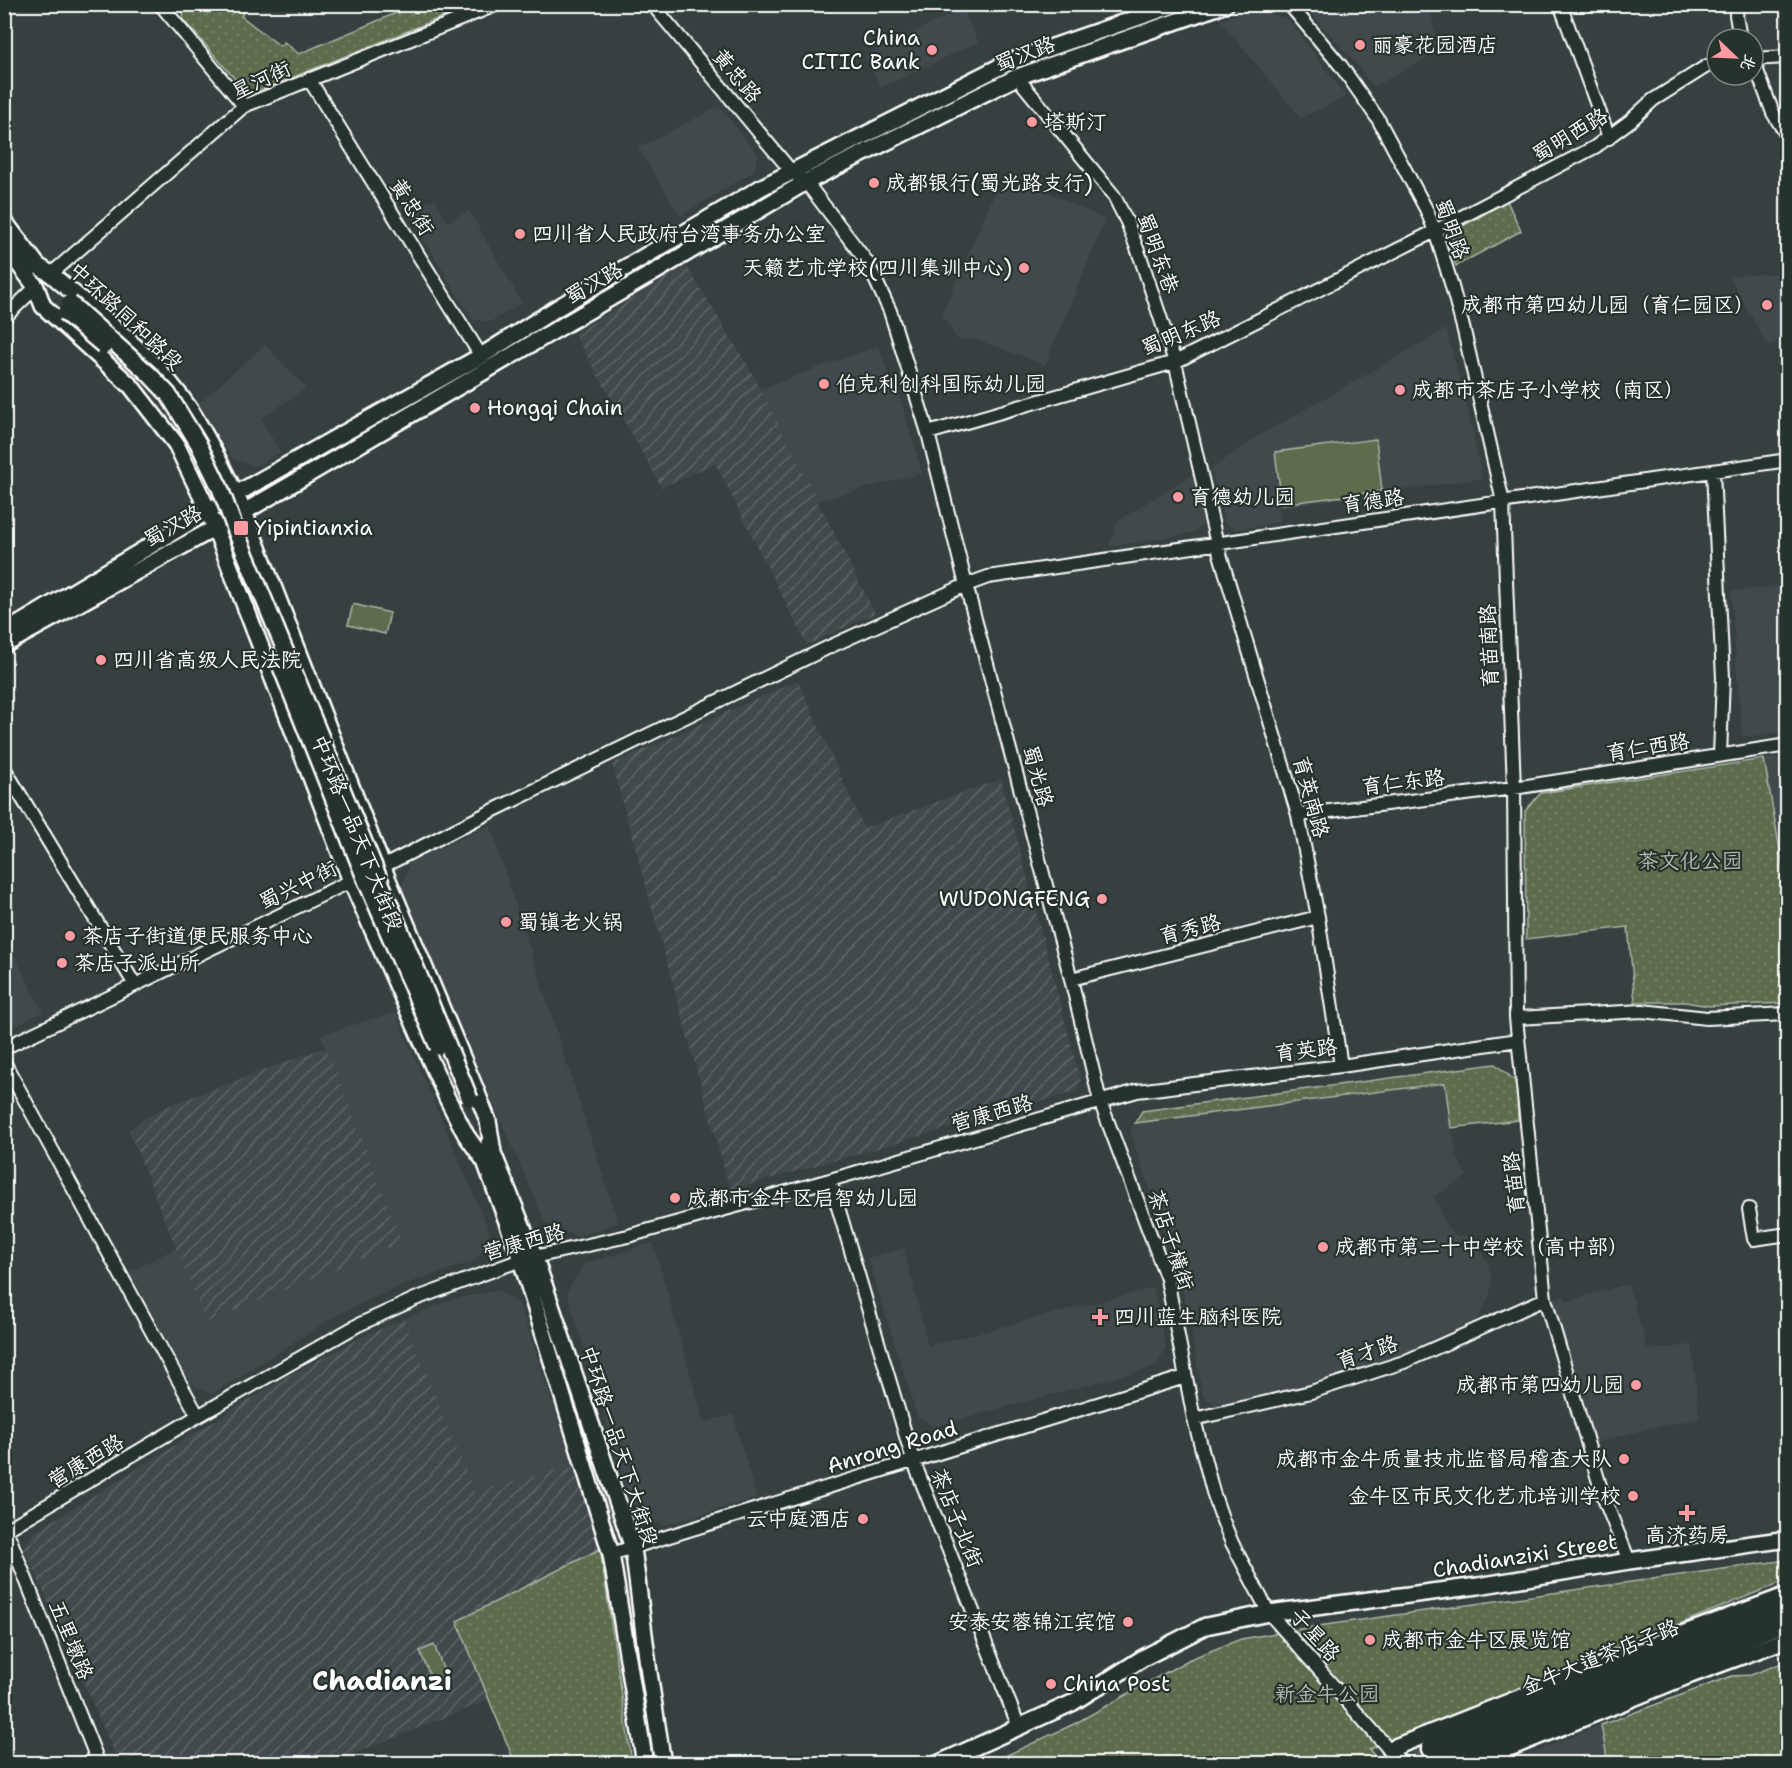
<svg xmlns="http://www.w3.org/2000/svg" width="1792" height="1768" font-family="'Shantell Sans','LXGW WenKai TC',sans-serif">
	<defs>
		<pattern id="industrial-furrows" width="10" height="10" patternUnits="userSpaceOnUse" patternTransform="scale(1.5)"><rect width="10" height="10" fill="#424a4e"/><path d="M-1 1l2-2M0 10L10 0M9 11l2-2" fill="none" stroke="#5e6569"/></pattern>
		<pattern id="grass-dots" width="8" height="8" patternUnits="userSpaceOnUse" patternTransform="scale(1.5)"><rect width="8" height="8" fill="#5b6c4e"/><path d="M2 2h.1M6 6h.1" fill="none" stroke="#748269" stroke-width="1.8" stroke-linecap="round"/></pattern>
	</defs>
	<rect width="100%" height="100%" fill="#364040"/>
	<filter id="ink" filterUnits="userSpaceOnUse"><feTurbulence type="fractalNoise" baseFrequency=".0167" numOctaves="2"/><feDisplacementMap in="SourceGraphic" scale="12" xChannelSelector="R" yChannelSelector="G"/><feConvolveMatrix kernelMatrix="1 2 1 2 8 2 1 2 1" color-interpolation-filters="sRGB"/></filter>
	<g filter="url(#ink)">
		<path fill="#424a4e" d="M1311 5H1428L1440 51 1373 87 1354 61 1308 10Z
			M1781 5H1787V44H1780Z
			M963 8 978 42 881 88 865 56Z
			M1254 10 1288 19 1346 97 1301 118 1220 20Z
			M719 106 758 155 754 171 680 216 638 148Z
			M1034 185 1105 220 1045 365 978 340 957 339 942 315 997 188Z
			M435 198 447 222 469 211 522 303 490 322 472 319 408 213Z
			M1787 273V335L1768 346 1729 276Z
			M1446 329 1470 419 1482 478 1277 508 1281 521 1236 530 1224 523 1211 469 1258 436Z
			M265 345 306 388 261 419 280 452 256 466 233 459 198 404Z
			M878 346 890 379 894 377 922 473 817 501 760 389Z
			M1194 473 1206 522 1195 532 1109 547 1118 521Z
			M1787 586V731L1742 737 1731 591Z
			M1787 756V873H1784L1764 759Z
			M490 825 618 1223 578 1236 546 1224 400 891 410 862Z
			M5 937 43 1012 5 1031H4Z
			M395 1012 490 1233 477 1260 417 1280 372 1298 332 1318 212 1394 191 1384 129 1272 176 1248 207 1323 402 1242 321 1035Z
			M1445 1083 1451 1128 1457 1157 1467 1176 1433 1197 1441 1209 1439 1211 1447 1227 1457 1236 1463 1235 1473 1242 1489 1264 1492 1282 1489 1297 1477 1320 1463 1331 1339 1378 1221 1408 1203 1396 1190 1323 1180 1280 1130 1130 1135 1123Z
			M653 1243 704 1422 733 1415 756 1498 665 1525 635 1516 567 1292 584 1264Z
			M904 1248 928 1346 1153 1288 1166 1347 1157 1366 933 1427 917 1416 868 1258Z
			M1628 1284 1648 1350 1692 1345 1699 1419 1654 1427 1593 1443 1549 1299 1563 1296 1567 1301Z
			M497 1290 520 1305 573 1466 474 1493 404 1319 451 1300Z
			M1601 1725 1608 1763H1508Z"/>
		<path fill="url(#industrial-furrows)" d="M686 265 751 371 875 613 807 645 715 463 661 488 654 473 574 334Z
			M798 680 864 828 1001 779 1081 1082 1075 1092 730 1190 612 764Z
			M326 1047 402 1242 206 1323 129 1131 146 1117 170 1105Z
			M404 1319 474 1492 573 1466 600 1549 457 1621 489 1700 330 1763 119 1764 24 1547 33 1533 286 1377 360 1338Z"/>
		<path fill="url(#grass-dots)" stroke="#adb6a6" stroke-width="1.5" d="M184 5H249L241 16 280 46 284 42 299 54 415 5H472L249 95 183 19Z
			M1507 201 1521 231 1456 266 1449 247 1456 230Z
			M1764 759 1784 873H1787V1003L1709 1006 1685 1002H1635L1628 927 1526 939 1525 811 1541 793Z
			M1495 1064 1517 1082 1518 1120 1451 1128 1445 1083 1135 1123 1142 1111Z
			M600 1549 632 1763H515L457 1621Z
			M1787 1560V1580L1440 1722 1369 1749 1380 1763 988 1764 1076 1723 1190 1659 1241 1639 1318 1626Z
			M1787 1661V1763H1608L1601 1725 1732 1676 1751 1675Z"/>
		<path fill="#5b6c4e" stroke="#adb6a6" stroke-width="1.5" d="M1376 439 1382 491 1282 504 1275 452Z
			M353 604 390 613 385 634 348 625Z
			M434 1645 446 1676 432 1681 420 1651Z"/>
		<g fill="none" stroke-linecap="round" stroke-linejoin="round">
			<path stroke="#4a5353" stroke-width="16" stroke-dasharray="16 8" stroke-linecap="butt" d="M1392 1764 1430 1749"/>
			<g stroke="#fff" stroke-width="16">
				<path id="minor" d="M160 4 244 106
					M652 4 792 172 806 182 867 262 890 311 928 433 966 585 1071 979 1100 1101 1167 1279 1194 1419 1213 1492 1223 1521 1232 1543 1269 1613 1402 1764
					M1289 4 1341 66 1378 119 1426 209 1435 231 1451 283 1464 331 1503 502 1514 788 1516 1018 1545 1299 1603 1496 1629 1561
					M1560 4 1609 138
					M1738 4 1736 15 1740 39
					M1753 59 1788 57
					M1753 60 1773 113 1788 137
					M1017 77 1114 196 1127 222 1141 259 1175 362 1217 544 1298 815 1318 917 1341 1066
					M309 79 481 356
					M51 274 244 106 498 4
					M4 318 36 287
					M928 433 1175 362 1435 231 1595 147 1630 121 1653 100 1707 66 1717 63
					M1713 471 1723 678 1720 755
					M4 768 135 985
					M1298 815 1514 788 1788 745
					M376 870 492 811 829 647 966 585 988 577 1788 460
					M1071 979 1318 917
					M1516 1018 1642 1011 1707 1018 1788 1014
					M4 1048 357 878
					M4 1062 198 1416
					M830 1180 913 1460 1019 1727
					M1749 1209 1754 1239 1788 1234
					M1194 1419 1311 1392 1404 1362 1545 1299
					M4 1524 99 1764
					M4 1531 198 1416 358 1325 415 1299 521 1260 628 1236 830 1180 1137 1091 1341 1066 1518 1040
					M611 1554 1185 1377"/>
			</g>
			<g stroke="#fff" stroke-width="20">
				<path id="major" d="M4 221 38 266 51 274C99 316 155 356 191 411 211 443 228 478 244 512L383 868 475 1088 488 1121 493 1152
					M4 245 36 287 43 306 131 386 176 444 208 510 351 881 447 1098 466 1135 486 1163
					M4 633 250 486 481 356 557 308 762 187 1009 62 1177 4
					M4 645 244 512 658 270 806 182 1017 77 1226 4
					M489 1143 535 1258 633 1548 649 1673 663 1764
					M482 1153 521 1260 611 1554 645 1764
					M1655 1644 1788 1595
					M1390 1749 1630 1654
					M937 1764 1072 1703 1143 1658 1206 1626 1269 1613 1478 1586 1629 1561 1788 1539
					M1470 1764 1685 1677 1788 1639"/>
			</g>
			<g stroke="#fff" stroke-width="21">
				<path id="highway" d="M1618 1658 1667 1644
					M1430 1749 1788 1607
					M1438 1762 1633 1683 1788 1622"/>
			</g>
			<use href="#minor" stroke="#26332d" stroke-width="12"/>
			<use href="#major" stroke="#26332d" stroke-width="15"/>
			<use href="#highway" stroke="#26332d" stroke-width="16"/>
			<g stroke="#fff" stroke-width="20" stroke-linecap="butt">
				<path id="major-bridge" d="M70 303 149 374 168 394 198 443 220 488 237 534 470 1099
					M65 313 104 346
					M281 667 367 883 438 1047"/>
			</g>
			<use href="#major-bridge" stroke="#26332d" stroke-width="15"/>
		</g>
	</g>
	<g fill="#ff9aa2" stroke="#26332d" stroke-width="2">
		<circle cx="1360" cy="45" r="6"/>
		<circle cx="932" cy="50" r="6"/>
		<circle cx="1032" cy="122" r="6"/>
		<circle cx="874" cy="183" r="6"/>
		<circle cx="520" cy="234" r="6"/>
		<circle cx="1024" cy="268" r="6"/>
		<circle cx="1767" cy="305" r="6"/>
		<circle cx="824" cy="384" r="6"/>
		<circle cx="1400" cy="390" r="6"/>
		<circle cx="475" cy="408" r="6"/>
		<circle cx="1178" cy="497" r="6"/>
		<rect x="233" y="520" width="16" height="16" rx="3"/>
		<circle cx="101" cy="660" r="6"/>
		<circle cx="1102" cy="899" r="6"/>
		<circle cx="506" cy="922" r="6"/>
		<circle cx="70" cy="936" r="6"/>
		<circle cx="62" cy="963" r="6"/>
		<circle cx="675" cy="1198" r="6"/>
		<circle cx="1323" cy="1247" r="6"/>
		<path d="M1097 1308h6v6h6v6h-6v6h-6v-6h-6v-6h6z"/>
		<circle cx="1636" cy="1385" r="6"/>
		<circle cx="1624" cy="1459" r="6"/>
		<circle cx="1633" cy="1496" r="6"/>
		<path d="M1684 1504h6v6h6v6h-6v6h-6v-6h-6v-6h6z"/>
		<circle cx="863" cy="1519" r="6"/>
		<circle cx="1128" cy="1622" r="6"/>
		<circle cx="1370" cy="1640" r="6"/>
		<circle cx="1051" cy="1684" r="6"/>
	</g>
	<g text-anchor="middle" dominant-baseline="central" stroke-width="4.5" stroke-linejoin="round" paint-order="stroke">
		<g font-size="21" fill="#fff" stroke="#26332d" text-anchor="start">
			<text x="920" y="38" text-anchor="end">China<tspan x="920" dy="24">CITIC Bank</tspan></text>
			<text x="1372" y="45">丽豪花园酒店</text>
			<text x="1044" y="122">塔斯汀</text>
			<text x="886" y="183">成都银行(蜀光路支行)</text>
			<text x="532" y="234">四川省人民政府台湾事务办公室</text>
			<text x="1012" y="268" text-anchor="end">天籁艺术学校(四川集训中心)</text>
			<text x="1755" y="305" text-anchor="end">成都市第四幼儿园（育仁园区）</text>
			<text x="836" y="384">伯克利创科国际幼儿园</text>
			<text x="1412" y="390">成都市茶店子小学校（南区）</text>
			<text x="487" y="408">Hongqi Chain</text>
			<text x="1190" y="497">育德幼儿园</text>
			<text x="254" y="528">Yipintianxia</text>
			<text x="113" y="660">四川省高级人民法院</text>
			<text x="1090" y="899" text-anchor="end">WUDONGFENG</text>
			<text x="518" y="922">蜀镇老火锅</text>
			<text x="82" y="936">茶店子街道便民服务中心</text>
			<text x="74" y="963">茶店子派出所</text>
			<text x="687" y="1198">成都市金牛区启智幼儿园</text>
			<text x="1335" y="1247">成都市第二十中学校（高中部）</text>
			<text x="1114" y="1317">四川蓝生脑科医院</text>
			<text x="1624" y="1385" text-anchor="end">成都市第四幼儿园</text>
			<text x="1612" y="1459" text-anchor="end">成都市金牛质量技术监督局稽查大队</text>
			<text x="1621" y="1496" text-anchor="end">金牛区市民文化艺术培训学校</text>
			<text x="851" y="1519" text-anchor="end">云中庭酒店</text>
			<text x="1687" y="1535" text-anchor="middle">高济药房</text>
			<text x="1116" y="1622" text-anchor="end">安泰安蓉锦江宾馆</text>
			<text x="1382" y="1640">成都市金牛区展览馆</text>
			<text x="1063" y="1684">China Post</text>
		</g>
		<g font-size="21" fill="#fff" stroke="#26332d">
			<text transform="translate(1025 54) rotate(-21)">蜀汉路</text>
			<text transform="translate(737 76) rotate(50)">黄忠路</text>
			<text transform="translate(261 80) rotate(-25)">星河街</text>
			<text transform="translate(1570 135) rotate(-31)">蜀明西路</text>
			<text transform="translate(412 207) rotate(58)">黄忠街</text>
			<text transform="translate(1452 229) rotate(70)">蜀明路</text>
			<text transform="translate(1158 253) rotate(70)">蜀明东巷</text>
			<text transform="translate(594 283) rotate(-30)">蜀汉路</text>
			<text transform="translate(126 316) rotate(43)">中环路同和路段</text>
			<text transform="translate(1181 333) rotate(-23)">蜀明东路</text>
			<text transform="translate(1373 501) rotate(-8)">育德路</text>
			<text transform="translate(173 526) rotate(-29)">蜀汉路</text>
			<text transform="translate(1489 646) rotate(-92)">育苗南路</text>
			<text transform="translate(1648 747) rotate(-9)">育仁西路</text>
			<text transform="translate(1038 776) rotate(75)">蜀光路</text>
			<text transform="translate(1403 782) rotate(-7)">育仁东路</text>
			<text transform="translate(1311 797) rotate(75)">育英南路</text>
			<text transform="translate(357 833) rotate(68)">中环路一品天下大街段</text>
			<text transform="translate(298 885) rotate(-26)">蜀兴中街</text>
			<text transform="translate(1190 929) rotate(-14)">育秀路</text>
			<text transform="translate(1306 1050) rotate(-7)">育英路</text>
			<text transform="translate(992 1113) rotate(-16)">营康西路</text>
			<text transform="translate(1514 1183) rotate(-96)">育苗路</text>
			<text transform="translate(1171 1240) rotate(72)">茶店子横街</text>
			<text transform="translate(524 1242) rotate(-16)">营康西路</text>
			<text transform="translate(1367 1352) rotate(-18)">育才路</text>
			<text transform="translate(619 1446) rotate(72)">中环路一品天下大街段</text>
			<text transform="translate(892 1447) rotate(-17)">Anrong Road</text>
			<text transform="translate(86 1461) rotate(-31)">营康西路</text>
			<text transform="translate(957 1518) rotate(68)">茶店子北街</text>
			<text transform="translate(1525 1556) rotate(-9)">Chadianzixi Street</text>
			<text transform="translate(1315 1635) rotate(48)">子星路</text>
			<text transform="translate(71 1640) rotate(68)">五里墩路</text>
			<text transform="translate(1600 1657) rotate(-22)">金牛大道茶店子路</text>
		</g>
		<g font-size="21" fill="#b5bdaf" stroke="#26332d">
			<text x="1690" y="861">茶文化公园</text>
			<text x="1327" y="1694">新金牛公园</text>
		</g>
		<g font-size="27" font-weight="bold" fill="#fff" stroke="#26332d">
			<text x="382" y="1680">Chadianzi</text>
		</g>
	</g>
	<rect width="1792" height="1768" fill="none" stroke="#26332d" stroke-width="24"/>
	<rect x="12" y="12" width="1768" height="1744" fill="none" stroke="#fff" stroke-width="2" filter="url(#ink)"/>
	<g transform="translate(1735 57) rotate(113)"><circle r="28" fill="#26332d" stroke="#7d8581" stroke-width="1.5"/>
	<path d="M0-4.5L10 22L0 15L-10 22Z" fill="#ff9aa2"/>
	<text y="-9" font-size="16" font-weight="bold" text-anchor="middle" fill="#ffffff">北</text>
	</g>
</svg>
